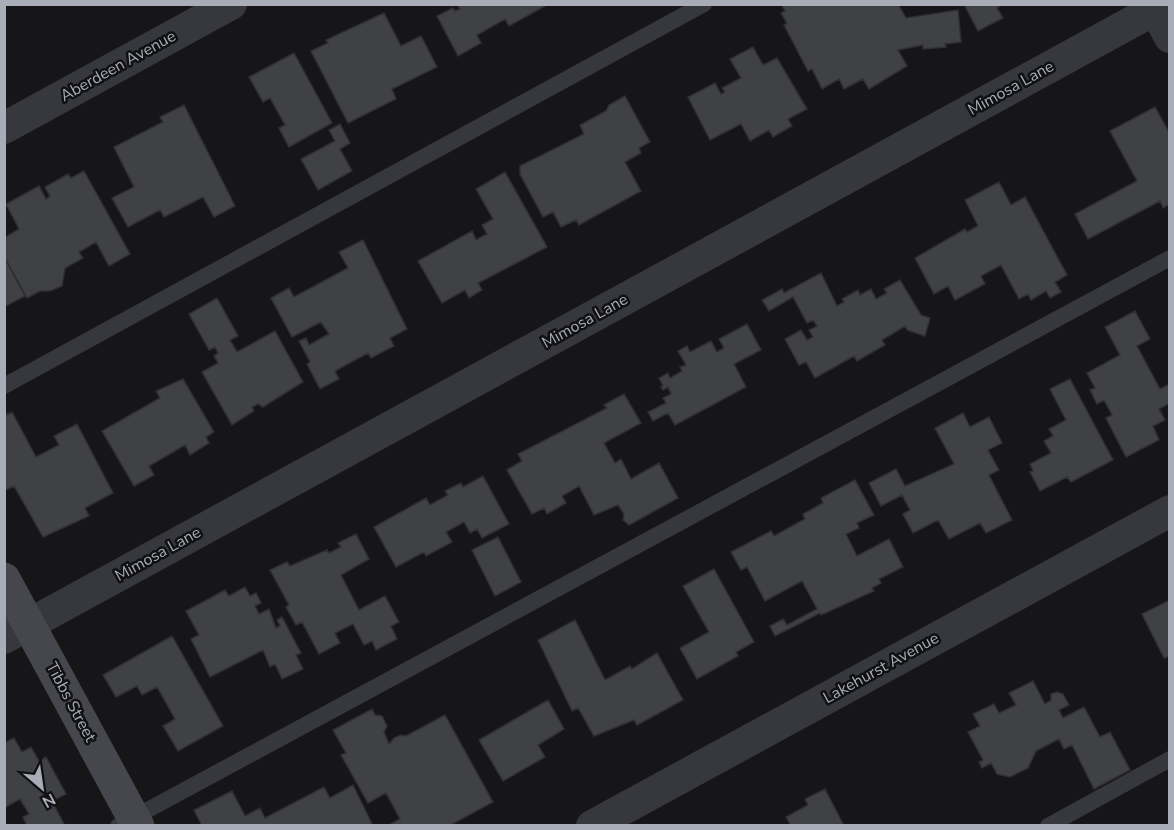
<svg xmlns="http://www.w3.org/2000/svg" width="1174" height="830" font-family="'Nunito Sans',sans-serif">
	<rect width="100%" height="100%" fill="#161618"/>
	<path fill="#404145" stroke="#303034" stroke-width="1.5" d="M457 4H544L545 6 509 26 505 19 477 35 481 43 458 56 437 16 453 8 455 11 460 9Z
		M781 4H898L906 18 958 10 961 42 945 44 946 47 923 49V45L898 50 907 66 869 89 863 79 844 89 839 79 822 89 812 69 808 71 784 25 787 23 781 13 785 11Z
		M964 4H1003L997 8 1003 18 978 31Z
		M384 13 401 46 421 36 437 67 392 89 396 99 348 123 311 51 328 43 326 40Z
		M753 47 763 65 777 58 807 109 788 119 792 126 773 137 769 130 750 141 741 124 710 140 688 97 715 83 721 94 725 92 722 88 741 78 730 59Z
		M294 53 332 123 289 147 279 128 285 125 270 98 263 102 249 77Z
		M625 96 650 142 639 148 641 153 625 162 641 191 579 225 576 220 561 227 553 212 543 217 520 174V166L584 134 580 125 606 111 609 105Z
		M184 105 235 206 214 217 203 197 164 217 160 210 128 227 112 198 134 187 114 147 163 122 160 117Z
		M1155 107 1170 134V204L1163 208 1160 201 1088 239 1075 214 1137 181 1110 131Z
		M340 124 350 143 340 149 352 171 318 190 301 159 335 141 329 130Z
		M84 171 130 254 109 266 96 242 79 252 83 258 65 268 62 286 50 291H40L27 298 4 256V238L19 229 6 204 39 186 46 199 50 196 45 187 68 174 71 178Z
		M505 172 547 247 478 283 482 290 469 298 465 290 442 303 418 261 472 231 476 240 487 234 482 225 493 219 476 189Z
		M999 182 1011 205 1025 197 1067 275 1055 282 1061 292 1050 298 1046 291 1031 300 1028 294 1019 299 1001 265 981 276 985 284 955 300 948 286 934 294 915 258 965 229 967 232 978 226 965 200Z
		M363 240 407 329 390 338 394 346 371 358 368 353 335 371 339 379 320 389 307 364 310 362 299 341 306 338 309 345 329 334 321 322 292 337 271 298 289 288 294 297 348 268 339 252Z
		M4 257 25 296 4 307Z
		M821 273 837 306 844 302 842 299 858 290 860 295 871 289 876 299 887 293 884 289 900 280 921 315 930 318 925 336 907 330 905 326 882 340 885 345 857 361 854 356 815 378 806 362 799 365 785 339 801 330 807 340 813 337 809 330 817 326 813 320 807 323 793 297 769 311 762 300 782 289 784 293Z
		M217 298 238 336 230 340 237 352 275 331 303 382 263 407 258 404 252 407 254 411 232 425 202 372 218 363 214 356 218 353 215 347 209 350 189 314Z
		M1135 311 1150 339 1137 346 1160 389 1170 384V403L1159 409 1165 420 1153 426 1159 440 1126 457 1106 418 1112 415 1104 400 1097 404 1090 390 1095 388 1087 373 1120 355 1105 327Z
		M747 324 761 350 734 364 746 387 675 425 668 413 653 421 648 412 666 403 663 398 671 394 668 387 663 390 661 387 663 386 659 378 668 373 670 378 682 371 680 367 686 365 678 351 687 346 690 352 711 341 717 352 724 348 719 339Z
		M183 379 214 432 206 437 209 443 190 455 185 445 149 466 154 475 134 486 102 431 160 398 156 391Z
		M1070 379 1113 460 1071 482 1067 477 1040 491 1030 472 1033 471 1030 464 1051 453 1044 441 1053 436 1049 429 1066 420 1050 389Z
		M624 394 641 423 604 443 615 463 621 459 631 479 659 463 678 498 629 525 623 520 624 514 618 505 594 515 579 486 562 496 566 503 547 514 544 508 532 514 507 470 522 461 518 454 607 408 604 405Z
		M4 409 7 415 12 412 36 457 59 445 54 436 77 424 113 493 85 508 89 516 43 537 14 486 4 491Z
		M963 413 970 427 989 417 1002 443 988 450 999 470 989 475 1012 520 986 533 980 523 949 539 938 520 913 533 903 514 910 510 902 495 881 506 869 483 896 469 905 486 954 464 935 428Z
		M483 476 509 524 482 538 477 529 470 533 464 522 446 532 452 542 426 556 424 552 396 567 374 527 426 498 430 505 448 495 445 491 461 483 463 487Z
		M855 480 874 515 857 523 859 528 846 534 857 556 889 539 903 567 879 579 881 583 872 588 874 591 821 615 820 613 775 636 770 626 783 619 787 625 817 609 802 581 765 601 747 567 741 570 731 552 771 531 774 536 805 519 803 514 823 503 821 498Z
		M356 534 369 559 341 575 359 610 385 596 399 622 391 626 397 639 376 650 372 641 364 645 353 624 335 633 340 643 319 654 302 622 296 625 286 607 289 605 270 570 287 562 290 566 327 550 329 553 341 547 338 543Z
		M498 537 521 582 495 596 472 550Z
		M714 569 754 642 736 652 738 656 697 679 680 648 709 632 683 586Z
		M245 587 250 596 256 593 261 603 255 606 259 614 269 609 276 628 280 626 277 620 282 617 301 653 296 655 303 669 282 679 275 664 270 667 263 650 210 677 191 639 199 635 186 611 225 590 229 596Z
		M1170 600V656L1164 658 1142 614Z
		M575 620 605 680 630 666 632 669 657 653 683 700 637 725 634 720 594 736 578 708 572 711 538 640Z
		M172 636 223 726 178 751 163 726 175 719 157 687 142 695 137 686 116 697 103 675Z
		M1033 681 1045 704 1051 700V694L1057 692 1063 694 1069 705 1059 710 1063 718 1084 707 1100 737 1110 732 1130 770 1094 789 1072 745 1064 749 1059 739 1036 751 1028 768 1010 777 997 774 991 763 982 768 979 762 983 760 968 732 980 726 973 714 994 704 999 713 1016 705 1009 693Z
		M548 700 564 729 538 745 545 757 503 781 479 740Z
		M372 709 375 715 382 716 387 726 384 732 389 744 394 738 401 735 406 736 445 715 493 802 449 826H387L400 819 386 793 368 803 341 755 346 753 333 730Z
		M14 738 22 752 31 747 39 761 46 757 66 794 52 801 65 826H27L23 817 29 814 20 799 4 808V743Z
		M353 785 373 826H202L194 810 232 791 245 816 260 808 265 818 324 787 330 798Z
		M825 789 844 826H791L786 817 808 805 805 799Z"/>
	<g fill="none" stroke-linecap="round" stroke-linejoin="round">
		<path stroke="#37383d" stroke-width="16" d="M4 386 704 4
			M118 826 1170 258
			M1048 826 1170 759"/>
		<path stroke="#37383d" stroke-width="32" d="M1152 4 1170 37
			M4 128 231 4
			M4 638 1165 4
			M592 826 1170 511"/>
		<path stroke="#45474d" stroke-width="33" d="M4 579 138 826"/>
	</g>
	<g text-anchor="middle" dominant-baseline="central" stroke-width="5" stroke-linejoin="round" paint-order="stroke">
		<g font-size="16" fill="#a8adb8" stroke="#111113">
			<text transform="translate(118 66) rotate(-29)">Aberdeen Avenue</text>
			<text transform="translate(1011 88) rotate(-29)">Mimosa Lane</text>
			<text transform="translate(585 321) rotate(-29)">Mimosa Lane</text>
			<text transform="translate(158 554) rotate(-29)">Mimosa Lane</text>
			<text transform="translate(881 668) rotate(-29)">Lakehurst Avenue</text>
			<text transform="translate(71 702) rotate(62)">Tibbs Street</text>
		</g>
	</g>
	<rect width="1174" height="830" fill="none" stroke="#a8adb8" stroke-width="12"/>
	<g transform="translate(42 788) rotate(151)" stroke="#111113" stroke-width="4.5" paint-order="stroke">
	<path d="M0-4.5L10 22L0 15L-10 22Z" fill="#a8adb8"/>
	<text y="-9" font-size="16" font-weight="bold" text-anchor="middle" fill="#a8adb8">N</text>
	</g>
</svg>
